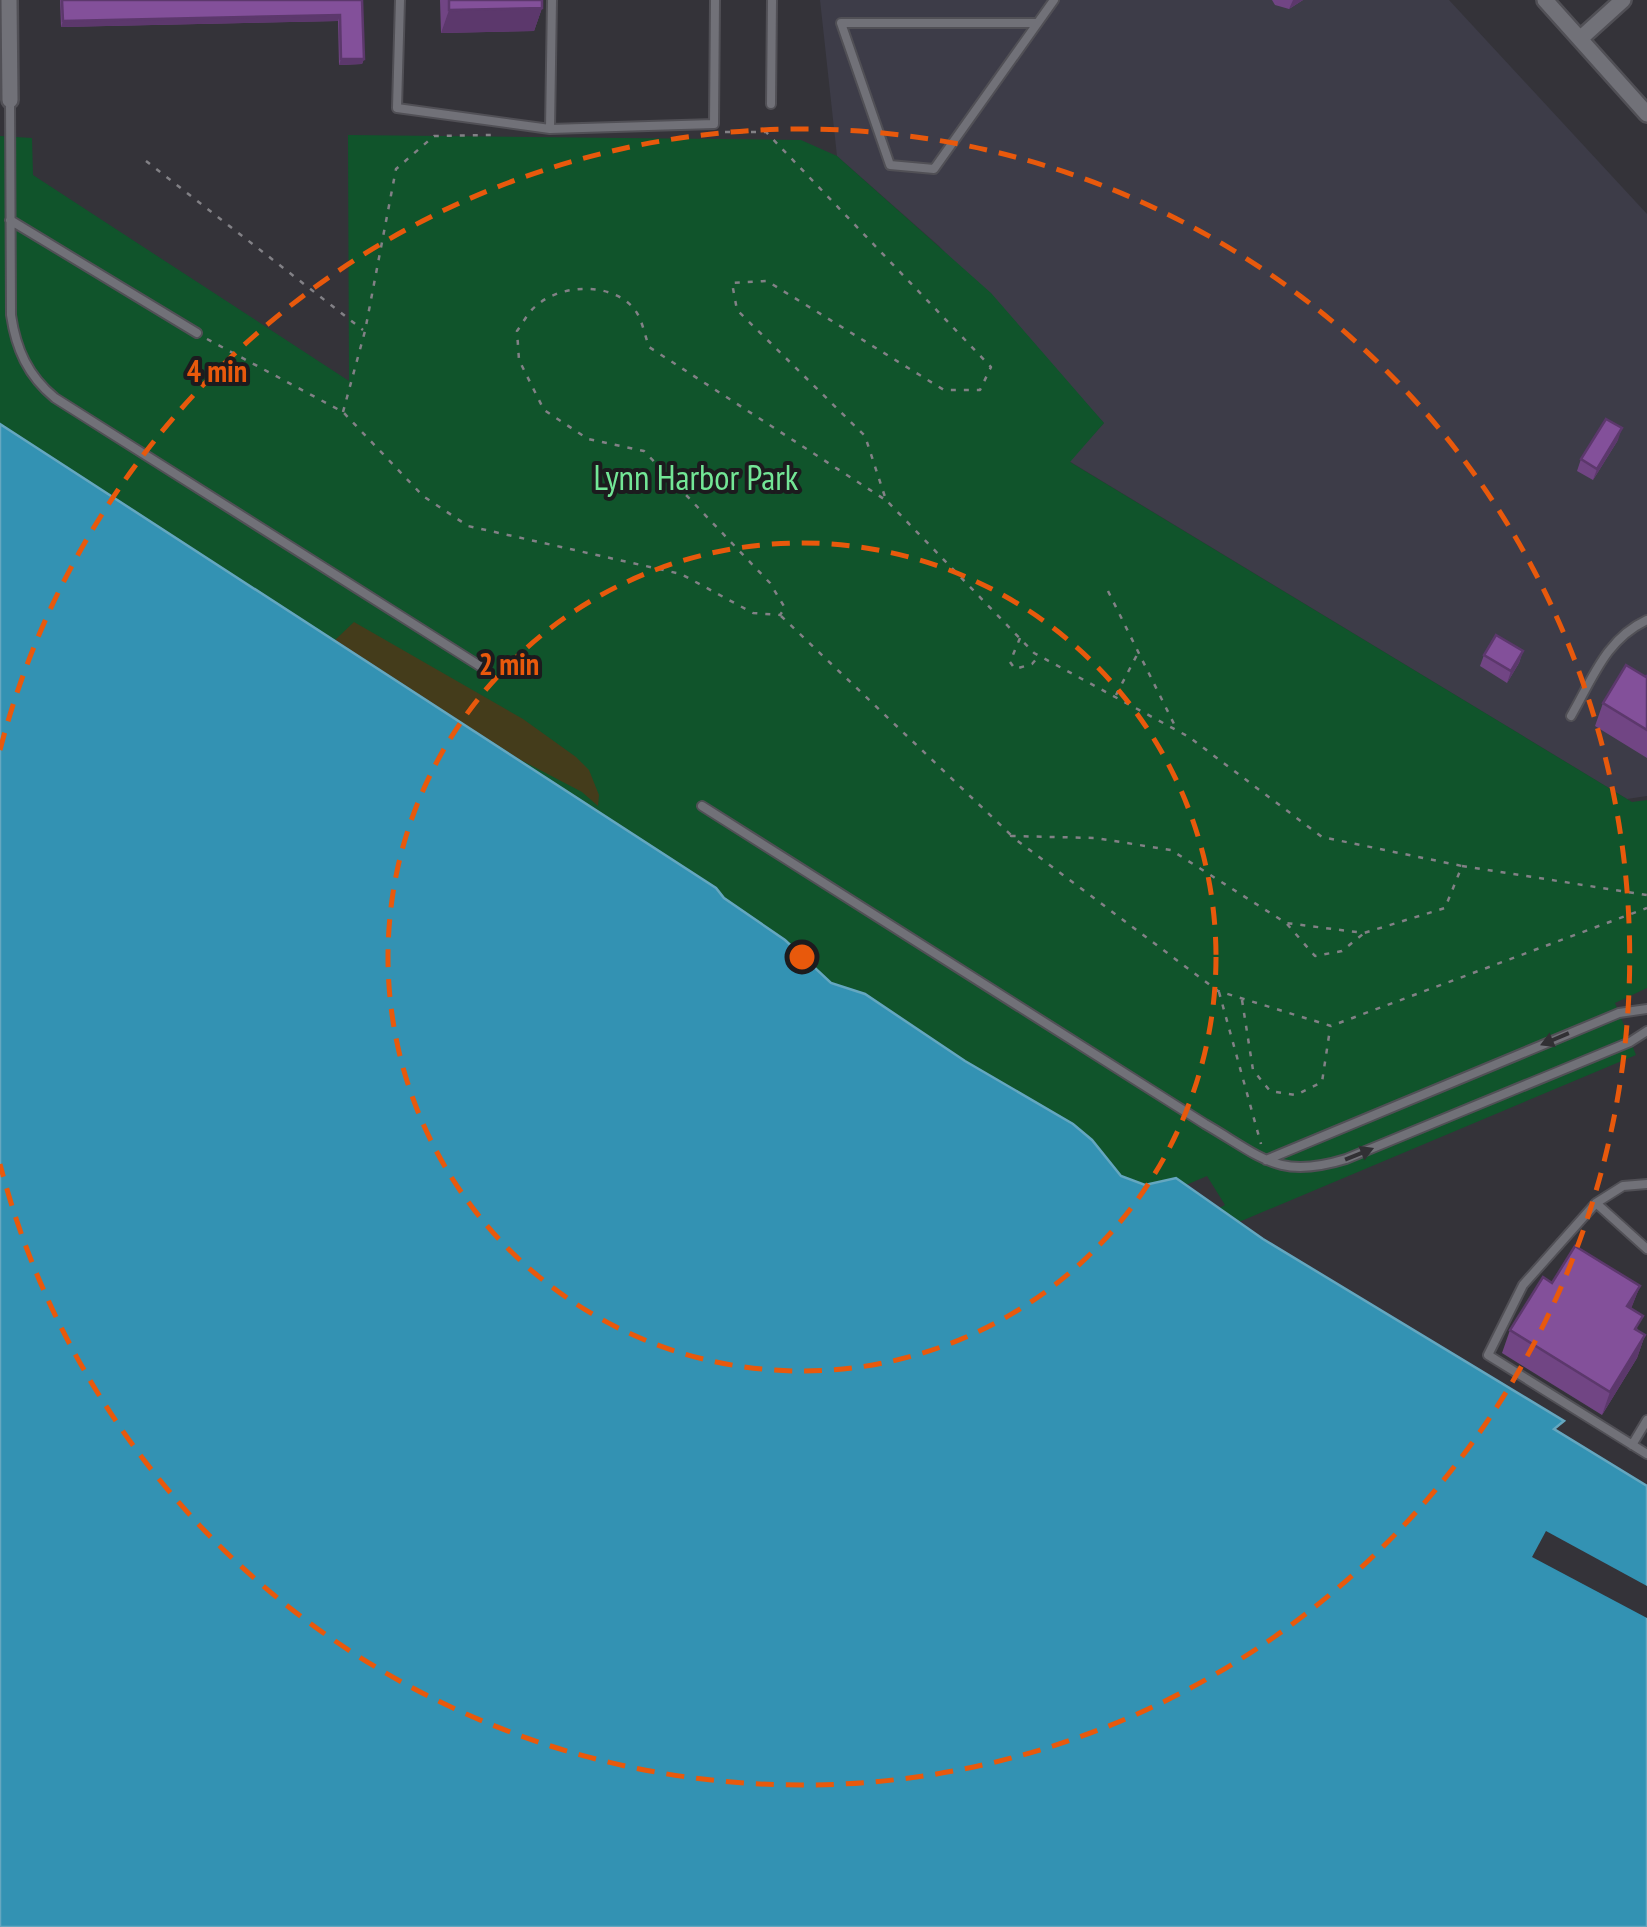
<svg xmlns="http://www.w3.org/2000/svg" width="1647" height="1927" font-family="'PT Sans Narrow',sans-serif">
	<rect width="100%" height="100%" fill="#343339"/>
	<path fill="#3d3c48" d="M820 0H1449L1647 214V796L1627 799 1069 461 1104 423 939 246 837 156Z"/>
	<path fill="#10542b" d="M348 135 801 140 837 156 991 293 1104 423 1070 462 1632 802 1647 800V988L1615 1003 1636 1055 1239 1222 1219 1208 1225 1205 1207 1176 1186 1185 1174 1179 1145 1185 1121 1176 1092 1140 1073 1124 965 1061 866 994 831 983 785 940 724 898 716 888 0 424V136L32 138 33 175 349 381Z"/>
	<path fill="#443c1b" d="M354 622 523 719 576 757 589 770 599 795 598 806 582 792 519 759 334 641Z"/>
	<path fill="#3392b3" stroke="#65a7c0" stroke-width="2.5" d="M0 424 716 888 724 898 785 940 831 983 865 994 965 1061 1073 1124 1092 1140 1121 1176 1145 1185 1176 1178 1263 1239 1564 1421 1554 1429 1647 1486V1927H0Z"/>
	<path fill="#343339" d="M1546 1531 1647 1586V1618L1532 1557Z"/>
	<g fill="none" stroke-linecap="round" stroke-linejoin="round">
		<g stroke="#515056" stroke-width="12">
			<path id="lane" d="M400 0 397 108 550 129
				M552 0 550 129 714 124 715 0
				M1037 23H841L890 165 934 169 1054 0
				M10 100 11 315C16 349 28 376 55 398L483 668
				M771 104 772 0
				M10 220 197 333
				M1571 716C1593 678 1606 639 1647 620
				M702 806 1205 1124C1262 1157 1278 1180 1346 1159L1630 1042 1647 1031
				M1266 1160 1619 1013 1647 1009
				M1647 1184 1623 1186 1596 1203 1523 1285 1488 1355 1647 1454
				M1596 1203 1647 1249
				M1632 1445 1647 1420"/>
		</g>
		<g stroke="#515056" stroke-width="20">
			<path id="street" d="M9 0 10 100
				M1545 0 1647 114
				M1581 38 1623 0"/>
		</g>
		<path stroke="#828186" stroke-width="2.5" stroke-dasharray="5 8" stroke-linecap="butt" d="M725 132H766L991 367 980 390H944L767 281 732 283 737 310 865 436 886 500 1034 653 1189 737 1322 837 1462 866 1445 908 1364 933 1286 923 1171 850 1095 838 1011 836 1218 991 1331 1026 1647 908
			M146 161 363 330
			M207 339 343 412 423 496 468 526 681 574 753 613 780 615 785 608 770 583 644 451 588 439 544 410 519 360 517 331C523 323 528 312 536 306 561 283 614 282 635 310 642 319 645 336 649 347L884 499
			M343 412 365 331 396 169 434 136 492 135
			M1108 591 1177 730
			M781 616 1011 835
			M1020 638 1010 662 1015 669 1032 664 1038 657
			M1116 695 1138 653
			M1462 866 1647 895
			M1287 924 1315 956 1342 951 1363 934
			M1219 992 1261 1144
			M1242 1000 1253 1070 1270 1091 1296 1095 1322 1082 1330 1029"/>
		<use href="#lane" stroke="#717178" stroke-width="8"/>
		<use href="#street" stroke="#717178" stroke-width="15"/>
	</g>
	<path fill="#714584" d="M60 0H362L364 59 362 64 339 65 338 21 61 27Z
		M440 0H542V8L534 31 441 33Z
		M1272 0H1303L1289 9 1275 5Z
		M1618 440 1593 480 1577 471 1581 459Z
		M1523 651 1519 663 1507 683 1480 666 1484 655Z
		M1647 675V758L1595 726 1603 703Z
		M1552 1283 1640 1286 1631 1308 1638 1331 1645 1335 1637 1358 1602 1415 1502 1353 1510 1330Z"/>
	<path fill="#5c386c" d="M1293 0H1303L1289 9Z
		M542 8 534 31 441 33 449 10Z
		M340 15 338 21 61 27 63 21Z
		M341 59H364L362 64 339 65Z
		M1622 428 1618 440 1593 480 1597 469Z
		M1523 651 1519 663 1507 683 1511 671Z
		M1640 1286 1631 1309 1627 1306Z
		M1645 1335 1637 1358 1602 1415 1610 1392Z"/>
	<path fill="#83509a" stroke="#5c386c" stroke-width="2.5" d="M62 0H362L364 59H341L340 15 63 21Z
		M449 0H542V8L449 10Z
		M1606 419 1622 428 1597 469 1581 459Z
		M1496 635 1523 651 1511 671 1484 655Z
		M1626 665 1646 677 1647 675V730L1603 703Z
		M1575 1246 1640 1286 1627 1306 1643 1316 1635 1329 1645 1335 1610 1392 1510 1330 1543 1277 1552 1283Z"/>
	<defs><path id="oneway-solid" d="M-6-.8H1V-3.2L6.5 0L1 3.2V.8H-6Z" transform="scale(2.5)"/></defs>
	<g fill="#313034">
		<use href="#oneway-solid" transform="translate(1555 1039) rotate(157)"/>
		<use href="#oneway-solid" transform="translate(1359 1154) rotate(-22)"/>
	</g>
	<g fill="none" stroke="#e8590c" stroke-width="5" stroke-dasharray="18 12">
		<circle cx="802" cy="957" r="414"/>
		<path d="M0 750A828 828 0 1 1 0 1164"/>
	</g>
	<g text-anchor="middle" dominant-baseline="central" stroke-width="8" stroke-linejoin="round" paint-order="stroke">
		<g font-size="35" fill="#73e696" stroke="#1c1b1e">
			<text x="696" y="477">Lynn Harbor Park</text>
		</g>
	</g>
	<circle cx="802" cy="957" r="15" fill="#e8590c" stroke="#1c1b1e" stroke-width="5"/>
	<g font-size="30" text-anchor="middle" font-weight="bold" fill="#e8590c" stroke="#1c1b1e" stroke-width="8" stroke-linejoin="round" paint-order="stroke">
		<text x="217" y="382">4 min</text>
		<text x="509" y="675">2 min</text>
	</g>
</svg>
